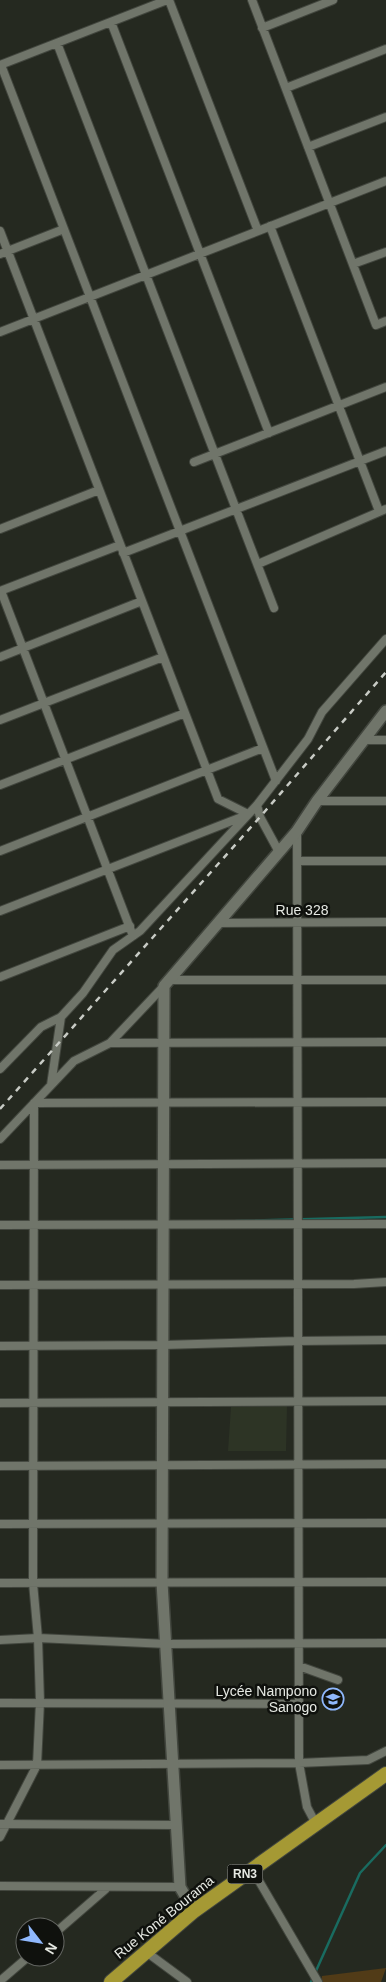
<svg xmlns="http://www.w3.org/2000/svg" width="386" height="1982" font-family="Helvetica,sans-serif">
	<rect width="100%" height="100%" fill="#252920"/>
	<path fill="#2d3425" d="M287 1406 286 1451H228L231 1407Z"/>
	<path fill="#513b17" d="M386 1968 381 1982H321L322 1976Z"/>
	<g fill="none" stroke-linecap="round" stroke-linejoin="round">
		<path stroke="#196b60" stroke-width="2.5" d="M236 1221 386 1217
			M311 1982 360 1873 386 1845"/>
		<g stroke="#42463e" stroke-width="10">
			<path id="street" d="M169 0 258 231
				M252 0 376 325 386 321
				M111 22 269 433
				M262 28 333 0
				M57 43 274 608
				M0 65 167 0
				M1 65 276 781
				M286 88 386 49
				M308 147 386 117
				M270 226 379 511
				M0 231 218 799 248 814
				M0 254 64 229
				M353 264 386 252
				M0 332 386 181
				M194 462 386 387
				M0 529 99 490
				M123 553 386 451
				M258 564 386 509
				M0 591 120 545
				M1 591 133 936
				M0 657 142 601
				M0 720 163 657
				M363 740H386
				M0 785 185 713
				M317 801H386
				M257 805 260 817 279 852
				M297 831 299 1763 307 1807 316 1824
				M0 851 263 748
				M297 861H386
				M0 911 247 815
				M218 923 386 922
				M0 977 130 926
				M168 980H386
				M110 1043 386 1042
				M0 1069 41 1027 61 1017 83 993 113 950 140 931 257 805 308 739 322 712 386 639
				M51 1085 61 1017
				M0 1139 74 1061 110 1043 164 986
				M0 1165 386 1163
				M0 1225 386 1224
				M0 1285 354 1284 386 1282
				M0 1346 163 1345 297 1341 386 1340
				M0 1403 386 1401
				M0 1466 386 1464
				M0 1524 386 1523
				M0 1583 386 1582
				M0 1640 38 1638 167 1644 386 1643
				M299 1666 338 1680
				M0 1703 299 1704
				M0 1765 299 1763 368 1760 386 1751
				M0 1824 177 1825
				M0 1837 37 1765 40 1702 38 1638 33 1583 34 1103 386 1102
				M252 1869 318 1982
				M0 1886 180 1887
				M55 1933 108 1887
				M145 1951 187 1982
				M0 1981 28 1957"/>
		</g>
		<g stroke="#42463e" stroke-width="14">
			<path id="secondary" d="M194 1911 180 1887 162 1582 164 986 297 831 317 801 386 711"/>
		</g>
		<g stroke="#42463e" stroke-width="16">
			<path id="highway" d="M111 1982 194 1911 386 1774"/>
		</g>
		<use href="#street" stroke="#70756a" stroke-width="8"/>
		<use href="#secondary" stroke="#70756a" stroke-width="11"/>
		<use href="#highway" stroke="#a59934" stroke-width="14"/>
		<path stroke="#c8cbc5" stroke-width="2.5" stroke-dasharray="6 6" stroke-linecap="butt" d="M0 1109 260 817 386 672"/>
	</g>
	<defs>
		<g id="school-ring" transform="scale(1.125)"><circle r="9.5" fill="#0f110d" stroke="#8fb8fd" stroke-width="1.5"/><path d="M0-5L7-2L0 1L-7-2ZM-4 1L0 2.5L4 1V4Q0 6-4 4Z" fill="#8fb8fd"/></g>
	</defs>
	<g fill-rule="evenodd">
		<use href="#school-ring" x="333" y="1699"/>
	</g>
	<g text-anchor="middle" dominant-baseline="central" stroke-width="5" stroke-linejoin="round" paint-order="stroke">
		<rect fill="#0f110d" stroke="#a6a8a3" stroke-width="1" x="227.5" y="1864.5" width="35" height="19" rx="4"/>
		<g font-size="12" font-weight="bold" fill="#e6e9e3">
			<text x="245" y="1874">RN3</text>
		</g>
		<g font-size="14" fill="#e6e9e3" stroke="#0f110d">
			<text x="302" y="910">Rue 328</text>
			<text transform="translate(164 1917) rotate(-39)">Rue Koné Bourama</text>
		</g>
		<g font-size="14" fill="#e6e9e3" stroke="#0f110d" text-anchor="end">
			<text x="317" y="1691">Lycée Nampono<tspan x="317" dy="16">Sanogo</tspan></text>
		</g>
	</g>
	<g transform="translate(40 1942) rotate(121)"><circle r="24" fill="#0f110d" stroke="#656763"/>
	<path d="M0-4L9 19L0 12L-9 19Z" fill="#8fb8fd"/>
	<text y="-8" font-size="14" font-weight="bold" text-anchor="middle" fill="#e6e9e3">N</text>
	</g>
</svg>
